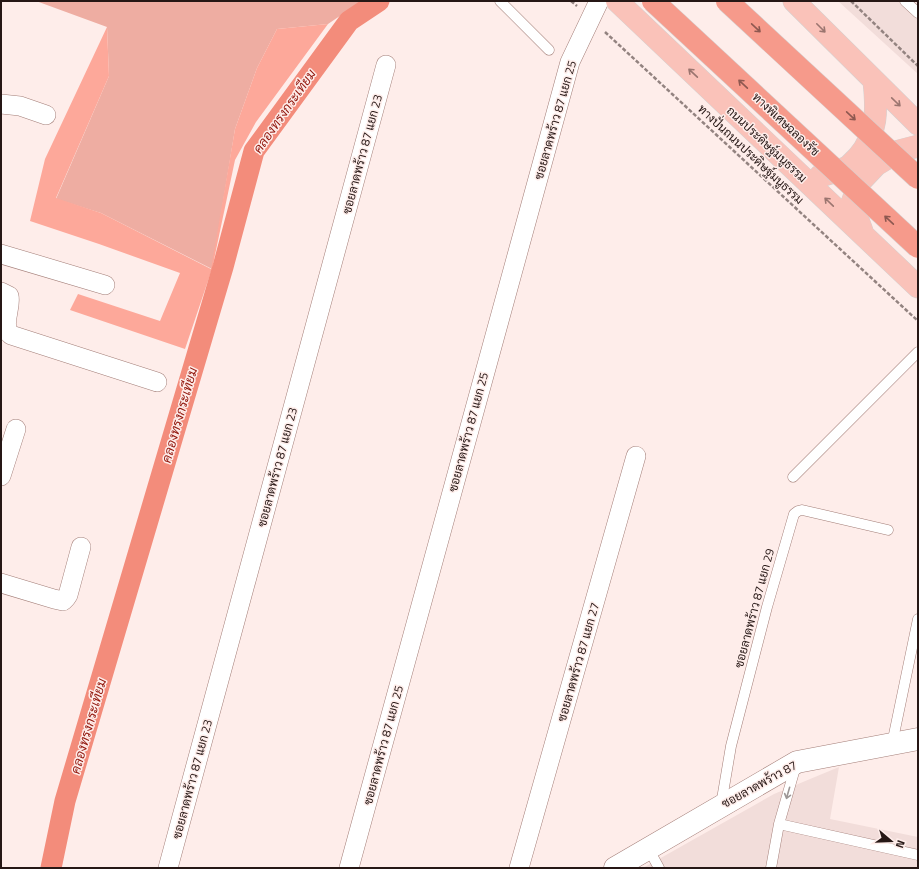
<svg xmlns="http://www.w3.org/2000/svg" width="919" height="869" font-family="'Titillium Web',Sarabun,sans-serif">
	<rect width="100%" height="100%" fill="#feedea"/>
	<path fill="#f2ddda" d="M838 1H918V74Z
		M839 767 830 819 918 837V868H643L774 794Z"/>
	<path fill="#eeada2" d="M36 1H362L328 24 277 29 257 68 235 129 212 269 101 213 56 199 109 76 107 27Z"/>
	<path fill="#fda89a" d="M328 24 256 122 235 160 212 269 185 349 70 310 78 294 160 321 180 273 99 244 30 221 45 159 107 27 109 76 56 198 101 213 211 269 235 129 257 68 277 29Z"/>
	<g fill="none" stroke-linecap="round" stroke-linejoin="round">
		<path stroke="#f38c7b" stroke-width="21" d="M51 868 65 801 223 267 254 151 349 21 379 1"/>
		<g stroke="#a37e78" stroke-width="11">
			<path id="service" d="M500 1 549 50
				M905 1 918 13
				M793 477 918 352
				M892 744 918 619
				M721 805 731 746 767 607 794 514 798 511 802 510 888 530
				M779 824 918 855
				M648 848 659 868
				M771 868 779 824 796 765"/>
		</g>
		<g stroke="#a37e78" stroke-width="20">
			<path id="minor" d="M1 104 20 106 46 115
				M1 254 105 285
				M1 292 9 296C12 308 0 326 11 335L157 382
				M1 476 16 429
				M1 583 54 599 63 601 66 598 68 595 81 547
				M168 868 386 65
				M349 868 570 62 599 1
				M519 868 636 456"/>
		</g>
		<g stroke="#a37e78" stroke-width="23">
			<path id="tertiary" d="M615 868 797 762 918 739"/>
		</g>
		<g stroke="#d4d1d0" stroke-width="23">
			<path id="primary" d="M617 1 918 287
				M794 1 918 124
				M820 176C830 173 841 171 849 166 852 163 855 160 858 157 878 134 877 109 874 81
				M862 231 852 203 859 183 876 165 899 151 918 146"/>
		</g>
		<path stroke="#938380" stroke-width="2.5" stroke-dasharray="4 2" stroke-linecap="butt" d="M571 1 577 6
			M851 1 918 66
			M605 32 918 321"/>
		<use href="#service" stroke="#fff" stroke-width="10"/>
		<use href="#minor" stroke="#fff" stroke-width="19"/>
		<use href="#tertiary" stroke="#fff" stroke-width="22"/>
		<use href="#primary" stroke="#fac2b9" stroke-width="22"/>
		<g stroke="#d4d1d0" stroke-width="23" stroke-linecap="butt">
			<path id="motorway-bridge" d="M653 1 918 247
				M727 1 918 178"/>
		</g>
		<use href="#motorway-bridge" stroke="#f69a8b" stroke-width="22"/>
	</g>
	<defs><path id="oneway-shaft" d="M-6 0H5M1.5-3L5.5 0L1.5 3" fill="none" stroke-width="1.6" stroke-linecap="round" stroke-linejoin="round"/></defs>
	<g stroke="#8e5850">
		<use href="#oneway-shaft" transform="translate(756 28) rotate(43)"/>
		<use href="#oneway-shaft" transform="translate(743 84) rotate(-137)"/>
		<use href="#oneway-shaft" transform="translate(851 116) rotate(43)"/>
		<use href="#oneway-shaft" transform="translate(889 220) rotate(-137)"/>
	</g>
	<g stroke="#9b756f">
		<use href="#oneway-shaft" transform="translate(821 28) rotate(45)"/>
		<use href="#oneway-shaft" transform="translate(693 73) rotate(-137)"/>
		<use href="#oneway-shaft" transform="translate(896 102) rotate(44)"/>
		<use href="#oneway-shaft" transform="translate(829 202) rotate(-136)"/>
	</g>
	<use stroke="#9d9796" href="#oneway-shaft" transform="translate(788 793) rotate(106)"/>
	<g text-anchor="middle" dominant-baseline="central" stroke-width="3" stroke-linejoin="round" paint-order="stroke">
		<g font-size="12" fill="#261715" stroke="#feedea">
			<text transform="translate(555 120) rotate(-74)">ซอยลาดพร้าว 87 แยก 25</text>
			<text transform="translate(786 124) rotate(43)">ทางพิเศษฉลองรัช</text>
			<text transform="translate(767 144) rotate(43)">ถนนประดิษฐ์มนูธรรม</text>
			<text transform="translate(362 154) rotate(-75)">ซอยลาดพร้าว 87 แยก 23</text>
			<text transform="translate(751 154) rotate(43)">ทางปั่นถนนประดิษฐ์มนูธรรม</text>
			<text transform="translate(468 432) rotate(-75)">ซอยลาดพร้าว 87 แยก 25</text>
			<text transform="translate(277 467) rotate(-75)">ซอยลาดพร้าว 87 แยก 23</text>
			<text transform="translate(754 608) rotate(-75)">ซอยลาดพร้าว 87 แยก 29</text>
			<text transform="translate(578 662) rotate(-74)">ซอยลาดพร้าว 87 แยก 27</text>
			<text transform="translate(383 745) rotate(-75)">ซอยลาดพร้าว 87 แยก 25</text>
			<text transform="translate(192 779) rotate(-75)">ซอยลาดพร้าว 87 แยก 23</text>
			<text transform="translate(759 784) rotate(-29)">ซอยลาดพร้าว 87</text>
		</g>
		<g font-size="13" font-style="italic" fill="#93180e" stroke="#feedea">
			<text transform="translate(284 111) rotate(-55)">คลองทรงกระเทียม</text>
			<text transform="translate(179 415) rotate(-74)">คลองทรงกระเทียม</text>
			<text transform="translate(88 726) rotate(-74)">คลองทรงกระเทียม</text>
		</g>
	</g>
	<rect width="919" height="869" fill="none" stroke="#261715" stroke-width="4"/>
	<g transform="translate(891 841) rotate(109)" stroke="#feedea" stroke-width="3" paint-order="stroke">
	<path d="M0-3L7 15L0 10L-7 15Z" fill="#261715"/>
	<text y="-6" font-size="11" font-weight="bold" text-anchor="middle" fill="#261715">N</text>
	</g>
</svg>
